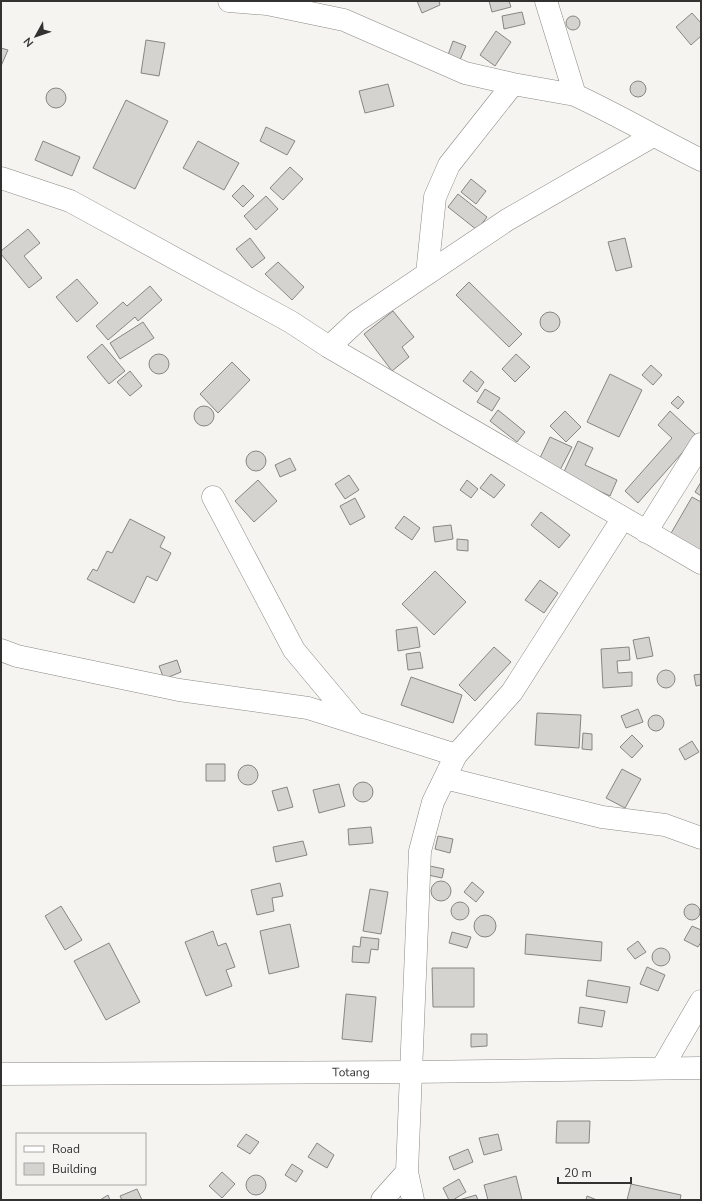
<svg xmlns="http://www.w3.org/2000/svg" width="702" height="1201" font-family="'Nunito Sans',sans-serif">
	<rect width="100%" height="100%" fill="#f5f4f1"/>
	<path fill="#d4d3d0" stroke="#878683" d="M417 1H439L440 5 422 13Z
		M489 1H509L511 7 492 12Z
		M522 12 525 24 504 29 502 16Z
		M692 13 701 23V36L691 45 676 27Z
		M566 23a7 7 0 1 1 14 0a7 7 0 1 1-14 0Z
		M496 31 511 42 495 66 480 55Z
		M146 40 165 43 159 76 141 73Z
		M453 41 466 46 460 60 448 55Z
		M1 48 8 50 1 66Z
		M630 89a8 8 0 1 1 16 0a8 8 0 1 1-16 0Z
		M388 84 394 106 365 113 359 91Z
		M46 98a10 10 0 1 1 20 0a10 10 0 1 1-20 0Z
		M126 100 168 121 135 189 93 168Z
		M266 127 295 141 287 155 260 141Z
		M43 141 80 157 72 176 35 160Z
		M198 141 239 163 224 190 183 168Z
		M290 167 303 179 283 200 270 188Z
		M471 179 486 191 476 204 461 192Z
		M243 185 254 196 243 207 232 196Z
		M458 194 487 217 477 230 448 207Z
		M266 196 278 209 256 230 244 216Z
		M28 229 40 243 24 256 42 278 29 288 1 254V251Z
		M250 238 265 258 252 268 236 249Z
		M625 238 632 267 616 271 608 242Z
		M278 262 304 287 292 300 265 274Z
		M77 279 98 303 77 322 56 297Z
		M469 282 522 334 509 347 456 295Z
		M150 286 162 300 138 321 135 317 108 340 96 326 123 302 127 306Z
		M393 311 414 337 402 347 409 357 392 371 364 334Z
		M540 322a10 10 0 1 1 20 0a10 10 0 1 1-20 0Z
		M143 322 154 338 120 359 110 343Z
		M102 344 125 371 109 384 87 357Z
		M516 354 530 367 515 382 502 369Z
		M149 364a10 10 0 1 1 20 0a10 10 0 1 1-20 0Z
		M232 362 250 380 218 413 200 394Z
		M651 365 662 375 653 385 642 375Z
		M130 371 142 386 130 396 117 382Z
		M471 371 484 382 477 392 463 381Z
		M610 374 642 390 619 437 587 422Z
		M485 389 500 398 492 411 477 402Z
		M678 396 684 402 678 409 671 403Z
		M194 416a10 10 0 1 1 20 0a10 10 0 1 1-20 0Z
		M498 410 525 432 517 442 490 421Z
		M565 411 581 427 566 442 550 426Z
		M670 411 697 436 638 503 625 491 672 438 658 425Z
		M550 437 572 447 560 470 539 460Z
		M578 441 593 448 585 465 617 480 610 496 563 474Z
		M246 461a10 10 0 1 1 20 0a10 10 0 1 1-20 0Z
		M290 458 296 470 280 477 275 465Z
		M491 474 505 485 494 498 480 488Z
		M349 475 359 490 345 499 335 484Z
		M258 480 277 501 254 522 235 501Z
		M467 480 478 489 471 498 460 490Z
		M701 482V496L695 492Z
		M692 497 701 502V553L670 535Z
		M355 498 365 517 350 525 340 506Z
		M541 512 570 535 559 548 531 525Z
		M404 516 420 528 412 540 395 528Z
		M130 519 165 537 160 547 171 553 157 581 147 576 134 603 87 579 93 569 97 571 107 551 112 553Z
		M451 525 453 539 435 542 433 527Z
		M457 539 468 540V551L457 550Z
		M435 571 466 602 434 635 402 604Z
		M540 580 558 593 544 613 525 600Z
		M417 627 420 647 398 651 396 630Z
		M649 637 653 656 637 659 633 640Z
		M494 647 511 662 475 701 459 685Z
		M629 647 630 660 617 661 618 673 632 672V686L603 688 601 649Z
		M420 652 423 668 408 670 406 654Z
		M177 660 181 672 164 679 159 666Z
		M657 679a9 9 0 1 1 18 0a9 9 0 1 1-18 0Z
		M701 674V685L696 686 694 675Z
		M411 677 462 695 453 723 401 705Z
		M638 709 643 722 626 728 621 716Z
		M537 713 581 715 579 748 535 745Z
		M648 723a8 8 0 1 1 16 0a8 8 0 1 1-16 0Z
		M583 733 592 734V750L582 749Z
		M632 735 643 746 632 758 620 747Z
		M692 741 699 752 685 760 679 749Z
		M206 764H225V781H206Z
		M238 775a10 10 0 1 1 20 0a10 10 0 1 1-20 0Z
		M622 769 641 779 625 808 606 798Z
		M353 792a10 10 0 1 1 20 0a10 10 0 1 1-20 0Z
		M339 784 345 806 319 813 313 790Z
		M287 787 293 807 278 811 272 791Z
		M371 827 373 843 349 845 348 829Z
		M438 836 453 839 450 853 435 849Z
		M303 841 307 855 276 862 273 847Z
		M430 866 444 869 442 878 428 875Z
		M431 891a10 10 0 1 1 20 0a10 10 0 1 1-20 0Z
		M472 882 484 892 476 902 464 892Z
		M280 883 283 896 272 898 274 911 257 915 251 890Z
		M370 889 388 892 381 934 363 931Z
		M451 911a9 9 0 1 1 18 0a9 9 0 1 1-18 0Z
		M684 912a8 8 0 1 1 16 0a8 8 0 1 1-16 0Z
		M61 906 82 940 65 950 45 916Z
		M474 926a11 11 0 1 1 22 0a11 11 0 1 1-22 0Z
		M290 924 299 967 269 974 260 931Z
		M692 926 701 930V942L698 947 684 940Z
		M213 931 218 946 226 943 235 967 226 970 232 986 206 996 185 942Z
		M452 932 471 937 467 948 449 943Z
		M526 934 602 942 601 961 525 954Z
		M361 937 379 939 378 950 371 949 369 963 352 962 353 946 360 947Z
		M638 941 646 952 635 959 627 949Z
		M109 943 140 1002 106 1020 74 961Z
		M652 957a9 9 0 1 1 18 0a9 9 0 1 1-18 0Z
		M647 967 665 975 658 991 640 984Z
		M432 968H474V1007H433Z
		M588 980 630 987 627 1003 586 996Z
		M346 994 376 997 372 1042 342 1039Z
		M580 1007 605 1011 602 1027 578 1023Z
		M471 1034H487V1046L471 1047Z
		M557 1121H590L589 1143H556Z
		M246 1134 259 1142 250 1154 237 1146Z
		M498 1134 502 1150 484 1155 479 1138Z
		M317 1143 334 1155 327 1168 308 1157Z
		M468 1149 473 1162 454 1170 449 1157Z
		M292 1164 303 1171 296 1182 285 1175Z
		M222 1172 235 1184 222 1198 209 1186Z
		M246 1185a10 10 0 1 1 20 0a10 10 0 1 1-20 0Z
		M516 1176 522 1200H488L484 1185Z
		M459 1179 466 1192 453 1200H449L443 1188Z
		M631 1184 681 1195 680 1200H627Z
		M137 1189 142 1200H122L120 1196Z
		M108 1195 110 1200H100Z
		M476 1195 478 1200H459Z
		M587 1196 597 1200H586Z"/>
	<g fill="none" stroke-linecap="round" stroke-linejoin="round">
		<g stroke="#8a8986" stroke-width="23">
			<path id="minor" d="M229 1 267 4 344 20 465 73 513 84 575 95
				M546 1 575 95C618 115 659 139 701 160
				M1 178 70 201 291 322 329 347 357 321 507 220 653 136
				M427 274 435 197 449 165 513 84
				M329 347 701 563
				M213 497 294 650 355 723
				M646 532 701 444
				M1 650 17 656 179 690 308 708 456 755
				M445 778 602 817 665 825 701 838
				M662 1068 701 1001
				M382 1200 407 1172
				M413 1200 407 1172 420 851 433 802 456 755 512 692 623 518"/>
		</g>
		<g stroke="#8a8986" stroke-width="23">
			<g id="tertiary">
				<path id="s1" d="M1 1074 411 1072 701 1068"/>
			</g>
		</g>
		<use href="#minor" stroke="#fff" stroke-width="22"/>
		<use href="#tertiary" stroke="#fff" stroke-width="22"/>
	</g>
	<g text-anchor="middle" dominant-baseline="central" stroke-width="3" stroke-linejoin="round" paint-order="stroke">
		<g font-size="12" fill="#333231" stroke="#f5f4f1">
			<text stroke="none"><textPath href="#s1" startOffset="350">Totang</textPath></text>
		</g>
	</g>
	<rect width="702" height="1201" fill="none" stroke="#333231" stroke-width="4"/>
	<rect x="16" y="1133" width="130" height="52" fill="#f5f4f1" stroke="#a7a6a4"/>
	<rect x="24" y="1146" width="20" height="6" fill="#ffffff" stroke="#a7a6a4"/>
	<text x="52" y="1153" font-size="12" fill="#333231">Road</text>
	<rect x="24" y="1163" width="20" height="12" fill="#d4d3d0" stroke="#a7a6a4"/>
	<text x="52" y="1173" font-size="12" fill="#333231">Building</text>
	<g transform="translate(36 36) rotate(230)" stroke="#f5f4f1" stroke-width="3" paint-order="stroke">
	<path d="M0-3L7 15L0 10L-7 15Z" fill="#333231"/>
	<text y="-6" font-size="11" font-weight="bold" text-anchor="middle" fill="#333231">N</text>
	</g>
	<path d="M558 1177v6h73v-6" fill="none" stroke="#333231" stroke-width="2"/>
	<text x="564" y="1177" font-size="12" fill="#333231" stroke="#f5f4f1" stroke-width="3" paint-order="stroke">20 m</text>
</svg>
